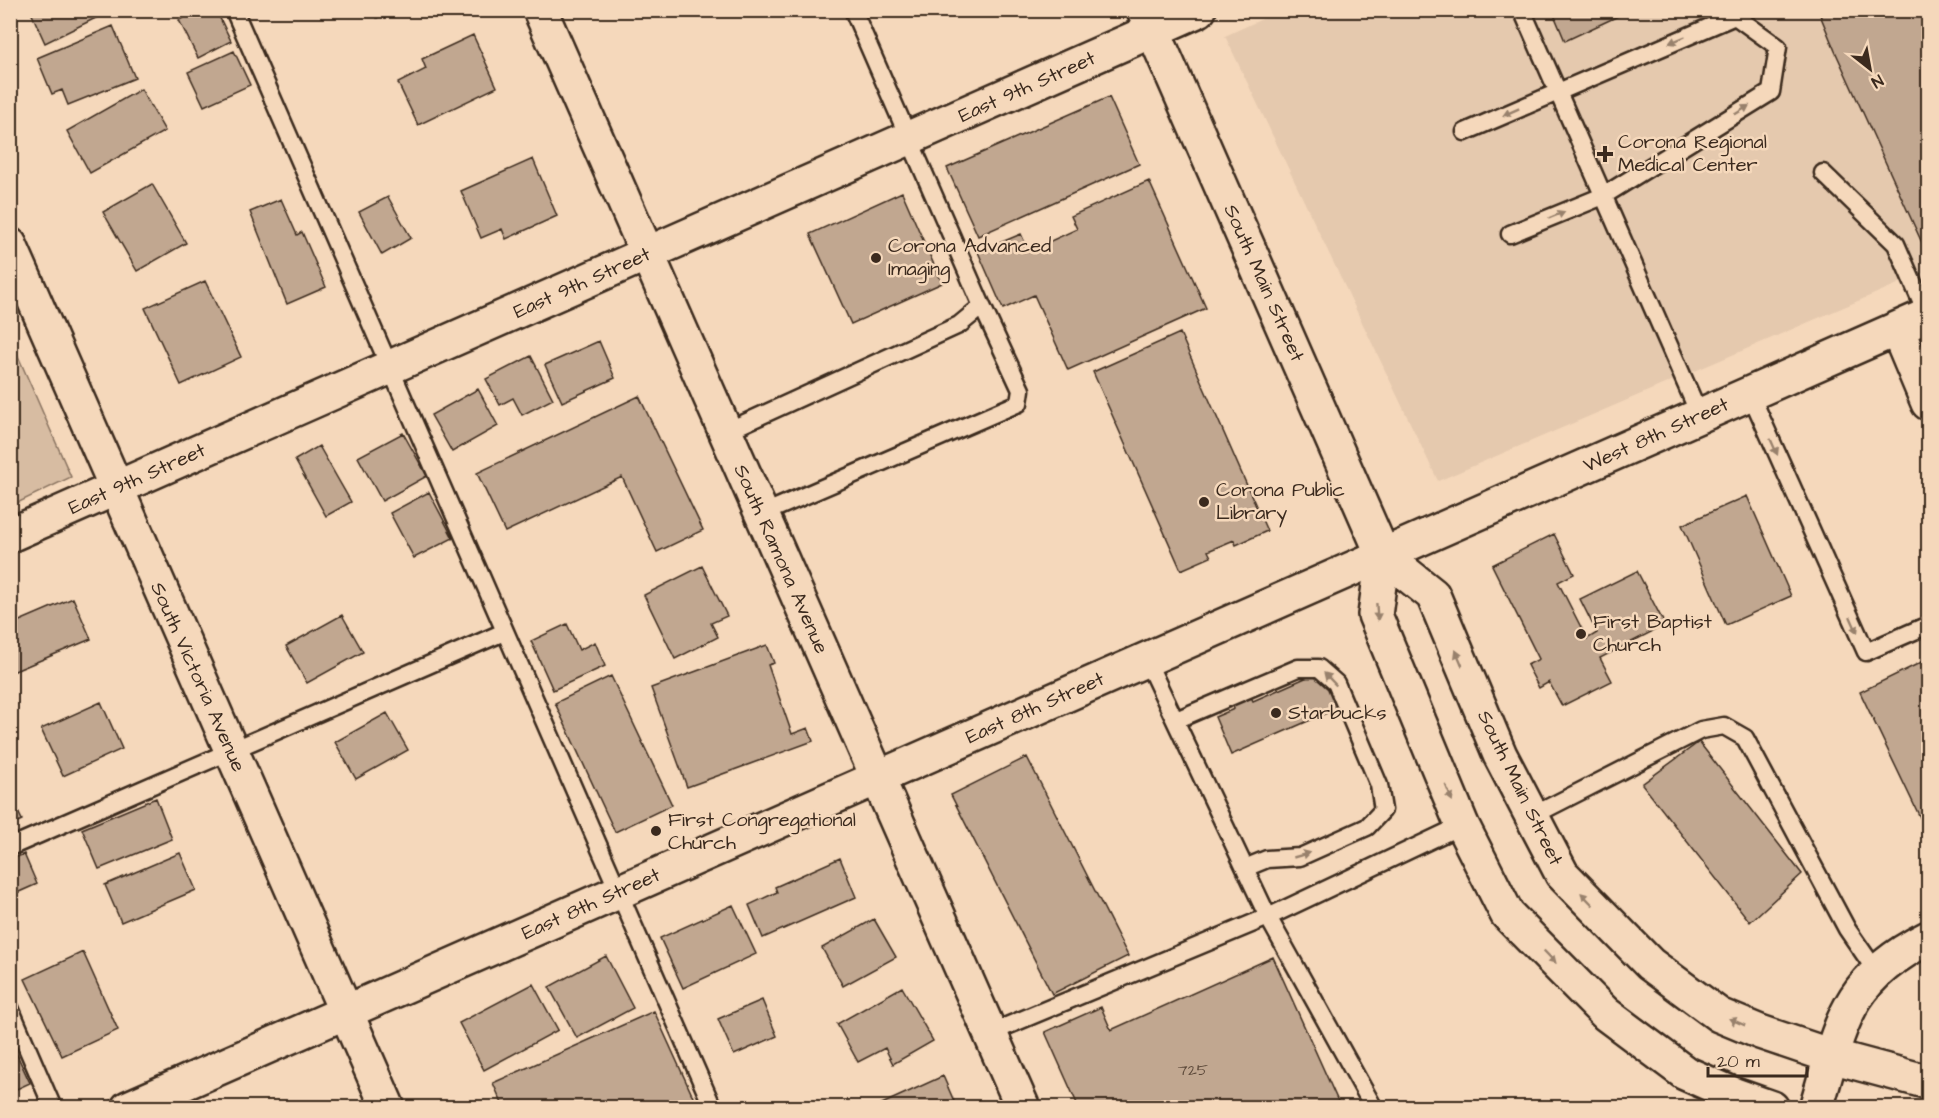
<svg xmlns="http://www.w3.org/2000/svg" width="1939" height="1118" font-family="'Architects Daughter',sans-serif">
	<rect width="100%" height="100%" fill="#f5d8bb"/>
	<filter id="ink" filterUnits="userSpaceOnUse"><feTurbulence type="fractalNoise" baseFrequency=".0167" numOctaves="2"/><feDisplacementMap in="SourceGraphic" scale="12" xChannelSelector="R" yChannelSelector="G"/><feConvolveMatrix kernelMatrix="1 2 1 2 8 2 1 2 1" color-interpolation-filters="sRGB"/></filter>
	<g filter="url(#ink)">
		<path fill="#e5c9ae" d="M1282 10 1928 11V271L1438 481 1225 36Z"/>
		<path fill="#d7bca2" stroke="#897360" stroke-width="1.5" d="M11 340 71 477 11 506H10Z"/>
		<path fill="#c1a790" stroke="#3b2a1e" stroke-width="1.5" d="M30 10H112L45 43Z
			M199 10H216L231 41 198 58 179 20Z
			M373 10H392L377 18Z
			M1552 10H1631L1565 41Z
			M1818 10H1928V256L1835 51Z
			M113 26 135 78 68 105 62 90 52 94 37 58Z
			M473 35 497 87 418 125 398 83 426 69 422 59Z
			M234 51 250 85 204 106 188 72Z
			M141 89 165 131 90 173 67 131Z
			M1109 97 1139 164 978 236 947 168Z
			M533 159 557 216 506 239 502 229 481 238 461 191Z
			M1149 181 1206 308 1068 370 1034 295 1003 309 978 252 1021 234 1029 251 1077 229 1071 216Z
			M152 184 186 243 137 271 103 212Z
			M902 192 942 283 851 324 810 234Z
			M388 197 411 238 382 255 359 212Z
			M281 199 297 235 302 232 326 287 287 304 250 212Z
			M205 281 241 357 181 385 145 308Z
			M1180 333 1267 531 1236 545 1234 540 1208 551 1211 557 1181 570 1093 372Z
			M599 341 615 378 562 402 545 365Z
			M531 356 553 399 522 415 513 398 500 405 486 379Z
			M478 389 498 426 452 452 431 415Z
			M639 396 703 530 657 552 622 477 505 532 477 473Z
			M403 433 427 476 382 501 358 457Z
			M319 446 351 502 326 516 295 460Z
			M429 492 453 538 414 558 390 513Z
			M1747 496 1791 596 1726 625 1682 525Z
			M1554 534 1574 574 1558 582 1587 639 1597 633 1580 599 1637 571 1665 625 1600 658 1612 681 1562 706 1549 682 1539 688 1527 665 1539 659 1492 565Z
			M702 566 727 616 711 623 718 637 675 659 644 595Z
			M73 598 91 639 10 673V625Z
			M342 615 363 652 307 683 286 646Z
			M567 624 579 650 595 642 605 666 553 690 531 641Z
			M767 645 774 663 768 665 792 734 808 728 813 741 687 787 651 688Z
			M1928 659V834L1860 692Z
			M1319 672 1324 684 1329 682 1340 707 1231 755 1215 717 1234 709 1233 705 1251 697 1253 701Z
			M611 676 672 805 615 832 555 703Z
			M101 702 122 749 63 776 41 729Z
			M387 713 408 750 356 779 335 742Z
			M1699 742 1802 874 1750 922 1642 784Z
			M1027 757 1128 956 1052 994 951 795Z
			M10 795 22 820 10 826Z
			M156 798 172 839 99 869 82 829Z
			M180 853 196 890 121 922 105 885Z
			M24 854 37 884 10 896V860Z
			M840 858 856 897 763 938 749 905 777 892 775 887Z
			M733 905 756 954 683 988 660 938Z
			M874 919 896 957 843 986 822 948Z
			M83 952 118 1030 62 1056 25 979Z
			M606 956 633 1008 577 1038 549 987Z
			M1273 957 1341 1108H1079L1045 1032 1101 1007 1111 1030Z
			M533 984 558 1030 484 1070 459 1023Z
			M902 987 933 1041 893 1064 885 1048 858 1062 837 1024Z
			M762 1000 777 1036 734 1055 718 1019Z
			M654 1011 698 1108H504L493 1083Z
			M10 1040 30 1083 10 1092Z
			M943 1076 957 1108H873Z"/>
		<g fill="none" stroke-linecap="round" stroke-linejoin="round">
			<g stroke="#3b2a1e" stroke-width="21">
				<path id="service" d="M234 10 713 1108
					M1522 10 1700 416
					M1465 132 1735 16 1778 47 1771 92 1603 196 1510 234
					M1823 173 1896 244 1927 315
					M1750 393 1866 652 1928 625
					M725 432 959 325 982 306 853 10
					M762 514 1019 403 1021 390 982 306
					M1146 659 1268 917 1374 1108
					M1176 720 1298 668H1319L1336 683 1379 785 1383 810 1367 827 1300 857 1267 859 1245 868
					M1532 816 1701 730 1724 726 1745 738 1847 929 1876 971
					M10 847 504 632
					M10 1008 53 1108
					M990 1033 1268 917 1462 825"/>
			</g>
			<g stroke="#3b2a1e" stroke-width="38">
				<path id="minor" d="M540 10 1023 1108
					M1897 329 1928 403
					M10 535 1199 10
					M128 1108 1928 315
					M1816 1108C1841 1025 1844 980 1928 938"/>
			</g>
			<g stroke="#3b2a1e" stroke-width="38">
				<path id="tertiary" d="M10 245 388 1108"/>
			</g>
			<g stroke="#3b2a1e" stroke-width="38">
				<path id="primary" d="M1144 10 1383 555 1433 595 1500 755 1562 874 1650 964 1719 1015 1760 1032 1831 1056 1928 1082
					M1383 555 1375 615 1462 825 1507 914 1606 1014 1685 1073 1735 1095 1772 1108"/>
			</g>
			<use href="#service" stroke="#f5d8bb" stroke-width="16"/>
			<use href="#minor" stroke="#f5d8bb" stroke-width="33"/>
			<use href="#tertiary" stroke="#f5d8bb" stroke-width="33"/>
			<use href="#primary" stroke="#f5d8bb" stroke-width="33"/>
		</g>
		<defs><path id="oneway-solid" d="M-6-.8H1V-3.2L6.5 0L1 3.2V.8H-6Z" transform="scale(1.5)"/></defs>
		<g fill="#98816c">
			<use href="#oneway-solid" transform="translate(1677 40) rotate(157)"/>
			<use href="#oneway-solid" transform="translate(1742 110) rotate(-32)"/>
			<use href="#oneway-solid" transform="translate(1511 112) rotate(156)"/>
			<use href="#oneway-solid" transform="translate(1557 215) rotate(-22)"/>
			<use href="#oneway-solid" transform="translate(1774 447) rotate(66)"/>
			<use href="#oneway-solid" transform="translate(1377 612) rotate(86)"/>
			<use href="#oneway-solid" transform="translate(1854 625) rotate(66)"/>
			<use href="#oneway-solid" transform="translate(1459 658) rotate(-113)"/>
			<use href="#oneway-solid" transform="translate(1330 679) rotate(-134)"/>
			<use href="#oneway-solid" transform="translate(1449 793) rotate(68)"/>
			<use href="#oneway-solid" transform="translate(1302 855) rotate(-16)"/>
			<use href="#oneway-solid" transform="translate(1587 899) rotate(-134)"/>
			<use href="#oneway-solid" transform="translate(1550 957) rotate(46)"/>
			<use href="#oneway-solid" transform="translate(1737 1022) rotate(-157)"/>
		</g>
	</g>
	<g fill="#3b2a1e" stroke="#f5d8bb" stroke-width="2">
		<path d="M1602 145h6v6h6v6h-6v6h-6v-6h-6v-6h6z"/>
		<circle cx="876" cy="258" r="6"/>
		<circle cx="1204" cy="502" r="6"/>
		<circle cx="1581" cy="634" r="6"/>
		<circle cx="1276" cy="713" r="6"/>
		<circle cx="656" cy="831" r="6"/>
	</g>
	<g text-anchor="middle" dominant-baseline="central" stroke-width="5" stroke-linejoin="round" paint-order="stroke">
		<g font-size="16" fill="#5c493a">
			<text x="1193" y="1070">725</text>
		</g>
		<g font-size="20" fill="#3b2a1e" stroke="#f5d8bb">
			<text transform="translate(1027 87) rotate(-24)">East 9th Street</text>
			<text transform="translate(582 283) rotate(-24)">East 9th Street</text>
			<text transform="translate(1264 283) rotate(66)">South Main Street</text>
			<text transform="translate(1656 435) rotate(-24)">West 8th Street</text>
			<text transform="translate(137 479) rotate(-24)">East 9th Street</text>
			<text transform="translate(781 559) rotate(66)">South Ramona Avenue</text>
			<text transform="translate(198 677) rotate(66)">South Victoria Avenue</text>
			<text transform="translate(1035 708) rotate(-24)">East 8th Street</text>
			<text transform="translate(1520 788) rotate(64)">South Main Street</text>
			<text transform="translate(591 904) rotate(-24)">East 8th Street</text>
		</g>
		<g font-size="20" fill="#3b2a1e" stroke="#f5d8bb" text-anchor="start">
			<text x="1618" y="142">Corona Regional<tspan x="1618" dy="23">Medical Center</tspan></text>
			<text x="888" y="246">Corona Advanced<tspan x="888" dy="23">Imaging</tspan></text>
			<text x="1216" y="490">Corona Public<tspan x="1216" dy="23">Library</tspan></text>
			<text x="1593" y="622">First Baptist<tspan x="1593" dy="23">Church</tspan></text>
			<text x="1288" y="713">Starbucks</text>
			<text x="668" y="820">First Congregational<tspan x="668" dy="23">Church</tspan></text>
		</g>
	</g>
	<rect width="1939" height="1118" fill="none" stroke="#f5d8bb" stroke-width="36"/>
	<rect x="18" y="18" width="1903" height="1082" fill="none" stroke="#3b2a1e" stroke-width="2" filter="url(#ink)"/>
	<g transform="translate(1870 69) rotate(149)" stroke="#f5d8bb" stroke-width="4.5" paint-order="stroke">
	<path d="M0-4.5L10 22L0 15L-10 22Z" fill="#3b2a1e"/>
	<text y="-9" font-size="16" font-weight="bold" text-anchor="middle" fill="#3b2a1e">N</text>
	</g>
	<path d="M1708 1067v9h99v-9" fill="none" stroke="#3b2a1e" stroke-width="3"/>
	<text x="1717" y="1067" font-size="18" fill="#3b2a1e" stroke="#f5d8bb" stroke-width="4.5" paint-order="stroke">20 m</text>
</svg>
